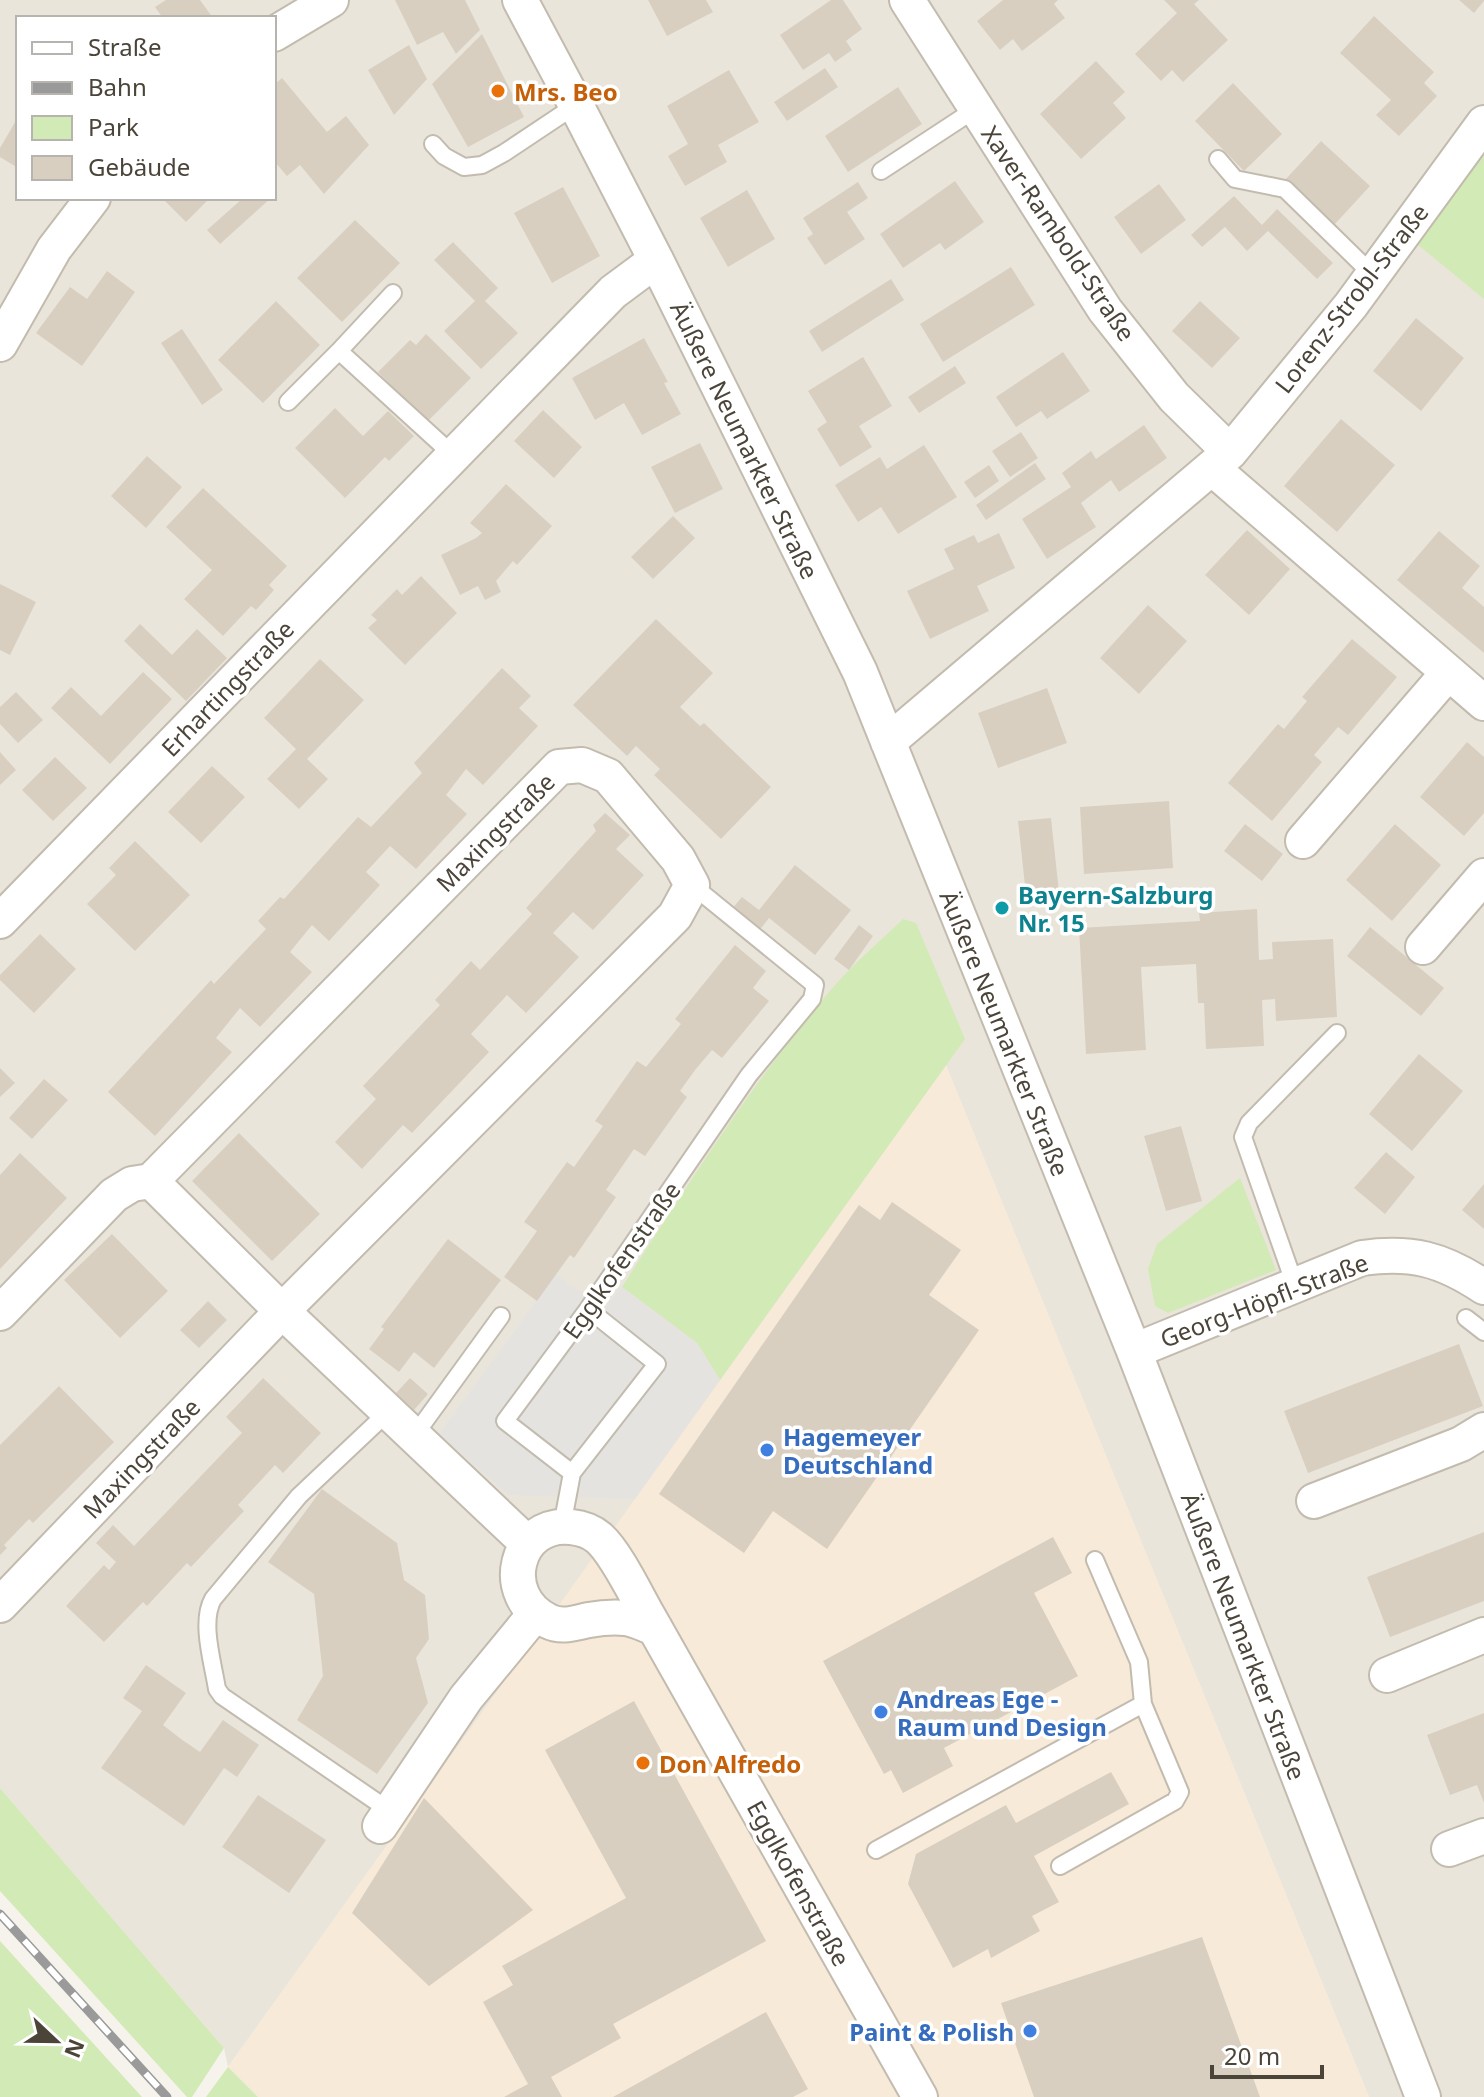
<svg xmlns="http://www.w3.org/2000/svg" width="1484" height="2097" font-family="'Noto Sans',sans-serif">
	<rect width="100%" height="100%" fill="#f6f3ec"/>
	<path fill="#eae5da" fill-rule="evenodd" d="M0 0H1484V2097H1369L946 1066 228 2067 224 2048 0 1788ZM18 18H274V198H18Z"/>
	<path fill="#f7ead8" d="M946 1065 1369 2097H258L228 2067Z"/>
	<path fill="#d2eab5" d="M1484 153V299L1417 244Z
		M903 919 916 923 965 1039 720 1380 697 1343 622 1287C687 1186 751 1084 829 992 851 966 878 943 903 919Z
		M1240 1178 1276 1270 1168 1313 1155 1306 1148 1269 1157 1244Z
		M0 1788 224 2048 192 2097H187L0 1891Z
		M0 1941 142 2097H0Z
		M228 2067 258 2097H206Z"/>
	<path fill="#e5e3e0" d="M556 1274 574 1288 606 1306 622 1287 697 1343 720 1380 635 1499 508 1495 439 1434Z"/>
	<path fill="#d8cfc1" d="M166 0H200L213 18H163L155 7Z
		M395 0H465L480 30 456 54 443 32 417 45Z
		M648 0H706L713 12 667 36Z
		M831 0H843L862 29 846 41 852 50 835 62 829 53 803 70 780 35Z
		M1003 0H1058L1054 4 1065 18 1022 51 1013 39 1000 50 977 21Z
		M1164 0H1199L1194 4 1228 40 1183 82 1172 70 1161 81 1135 54 1177 13Z
		M1459 0H1484V1L1474 13Z
		M1374 16 1434 72 1424 83 1437 96 1399 136 1376 115 1391 100 1340 53Z
		M482 34 524 117 468 147 432 84Z
		M409 45 427 79 394 115 368 70Z
		M1096 61 1125 92 1113 103 1126 118 1081 159 1040 114Z
		M825 68 838 87 787 121 774 102Z
		M729 70 759 122 718 145 727 162 685 186 668 156 688 144 667 106Z
		M282 78 327 132 346 116 369 145 324 194 300 165 287 176 274 161V85Z
		M1233 83 1282 134 1244 171 1195 121Z
		M898 87 922 124 848 172 825 136Z
		M18 117V168L0 157V148Z
		M1321 141 1370 186 1334 225 1285 180Z
		M955 181 984 222 945 250 940 243 903 268 880 234Z
		M858 182 868 198 847 212 865 239 825 265 807 238 813 234 803 218Z
		M1159 184 1186 220 1141 254 1114 217Z
		M563 187 600 256 552 283 514 213Z
		M747 190 775 239 728 267 700 218Z
		M1234 196 1262 225 1277 209 1333 263 1317 279 1268 231 1247 251 1225 227 1202 247 1191 235Z
		M162 198H210L186 222Z
		M243 198H271L220 244 207 230Z
		M355 220 400 263 342 322 297 278Z
		M453 242 498 288 485 301 518 333 481 369 444 331 475 301 434 260Z
		M1011 267 1035 305 943 362 920 324Z
		M107 271 135 292 82 366 36 333 70 287 87 299Z
		M891 279 904 300 822 352 809 331Z
		M276 301 320 345 263 403 218 360Z
		M1200 301 1240 338 1212 368 1172 331Z
		M1416 318 1464 358 1421 411 1373 371Z
		M182 329 223 390 202 405 161 343Z
		M426 334 471 378 427 422 378 372 410 340 416 345Z
		M644 338 668 382 664 383 681 414 642 435 624 403 595 420 572 378Z
		M1063 352 1090 391 1047 419 1041 411 1016 427 996 397Z
		M863 357 892 406 859 426 872 447 840 467 817 429 827 422 808 391Z
		M955 366 966 383 919 413 908 397Z
		M335 408 363 436 388 411 414 436 389 461 385 457 345 498 295 448Z
		M543 410 582 447 554 478 514 441Z
		M1341 419 1395 465 1337 532 1284 486Z
		M1144 425 1167 458 1119 492 1111 480 1081 503 1096 527 1047 559 1022 519 1071 487 1062 473 1091 451 1096 459Z
		M1021 432 1038 458 1010 477 992 451Z
		M700 443 723 489 675 513 651 467Z
		M924 445 957 497 898 534 881 507 858 522 835 485 880 457 887 469Z
		M147 456 182 487 146 528 111 496Z
		M1035 463 1046 479 986 520 976 505Z
		M989 465 999 481 975 498 964 482Z
		M506 484 552 526 517 565 513 561 496 581 501 592 485 600 478 586 460 595 441 555 476 538 482 533 470 523Z
		M203 488 287 566 269 585 274 590 266 599 256 610 251 606 223 636 184 599 212 570 166 527Z
		M673 516 695 538 653 579 631 557Z
		M1247 530 1290 569 1249 615 1205 575Z
		M1439 531 1480 566 1462 588 1484 607V653L1397 580Z
		M999 533 1015 568 977 586 989 611 930 639 907 591 954 569 944 549 974 535 978 543Z
		M421 576 457 613 405 665 368 628 377 620 371 615 397 589 402 595Z
		M0 584 36 602 10 655 0 650Z
		M1148 605 1187 641 1139 694 1100 658Z
		M656 619 713 673 680 707 700 726 704 723 771 787 721 839 654 775 660 769 636 746 627 756 573 705Z
		M140 624 172 655 197 629 227 658 186 701 124 641Z
		M1352 639 1397 677 1348 735 1338 727 1314 755 1322 762 1272 821 1228 783 1278 724 1284 729 1307 701 1302 697Z
		M320 659 364 700 307 759 328 779 299 809 267 779 296 749 264 718Z
		M502 668 531 696 519 708 538 726 483 785 466 769 446 795 467 814 416 869 390 846 366 872 380 885 329 941 312 925 290 952 312 972 260 1027 240 1008 216 1038 232 1052 155 1136 108 1092 211 980 214 984 266 929 258 921 280 897 284 899 358 817 371 827 422 773 414 763Z
		M143 672 172 699 110 764 51 708 71 687 101 716Z
		M1047 688 1067 743 998 768 978 713Z
		M16 692 43 720 18 743 0 724V707Z
		M1467 742 1484 757V813L1464 836 1420 797Z
		M0 752 16 770 0 785Z
		M55 757 87 788 53 821 22 790Z
		M212 766 245 797 201 843 168 812Z
		M1169 801 1173 868 1084 874 1080 807Z
		M605 813 630 835 616 849 644 875 593 930 573 912 553 933 579 957 526 1013 507 995 471 1034 489 1052 412 1133 403 1125 362 1169 335 1142 376 1099 363 1086 440 1005 435 1000 471 961 480 970 532 914 526 908 596 831 593 825Z
		M1051 818 1059 892 1026 895 1018 821Z
		M1245 824 1283 854 1262 881 1224 851Z
		M1395 824 1441 865 1392 921 1346 880Z
		M135 841 190 895 135 951 87 904 116 875 109 868Z
		M795 865 851 910 815 955 769 918 758 932 731 910 742 897 759 910Z
		M1257 909 1259 960 1273 959 1272 942 1333 939 1337 1017 1276 1021 1275 999 1262 1000 1264 1046 1206 1049 1204 1003H1198L1196 964 1141 967 1146 1050 1086 1054 1079 928 1200 921 1199 913Z
		M859 925 873 936 849 970 834 959Z
		M1370 927 1444 988 1421 1016 1347 956Z
		M40 934 76 969 34 1013 0 980V975Z
		M735 945 766 971 753 988 769 1001 722 1058 712 1050 695 1070 680 1091 687 1097 645 1156 634 1149 606 1190 616 1197 574 1258 570 1255 537 1301 504 1277 537 1231 524 1222 567 1162 574 1167 603 1126 595 1121 637 1061 646 1067 681 1024 675 1019Z
		M1419 1054 1463 1091 1412 1151 1369 1114Z
		M0 1068 15 1083 0 1097Z
		M44 1079 68 1100 32 1139 9 1118Z
		M1181 1126 1202 1201 1166 1211 1144 1136Z
		M239 1133 320 1214 272 1261 192 1181Z
		M1386 1152 1415 1177 1385 1214 1354 1188Z
		M20 1153 67 1198 0 1269V1175Z
		M1484 1184V1229L1462 1210Z
		M892 1202 961 1250 929 1295 979 1330 827 1549 773 1511 744 1553 659 1494 859 1205 880 1220Z
		M112 1234 168 1291 120 1338 64 1280Z
		M448 1239 501 1280 434 1368 414 1352 399 1372 369 1349 384 1329 381 1327Z
		M208 1301 227 1320 199 1348 180 1330Z
		M1459 1344 1483 1406 1308 1473 1284 1411Z
		M263 1378 321 1433 283 1473 275 1465 238 1505 244 1511 191 1567 187 1563 147 1606 143 1602 104 1642 66 1606 104 1565 109 1570 116 1562 96 1543 113 1525 134 1546 242 1433 226 1417Z
		M410 1378 428 1394 414 1410 396 1393Z
		M59 1386 114 1442 33 1523 29 1519 4 1545 7 1548 0 1555V1445Z
		M322 1489 397 1543 404 1580 425 1595 429 1639 416 1658 428 1703 377 1774 297 1720 323 1676 314 1594 268 1562Z
		M1484 1532V1601L1390 1637 1367 1577Z
		M1053 1537 1072 1573 1034 1593 1078 1676 944 1748 953 1766 903 1793 891 1770 884 1774 823 1661Z
		M146 1665 186 1693 163 1725 181 1739 200 1752 223 1720 259 1745 237 1777 224 1768 184 1826 101 1768 142 1711 123 1698Z
		M634 1701 766 1941 613 2024 621 2038 551 2077 562 2097H504L528 2084 483 2002 513 1985 502 1966 626 1898 545 1750Z
		M1484 1713V1803L1477 1785 1450 1795 1427 1735Z
		M1111 1772 1129 1804 1034 1856 1059 1902 1032 1916 1040 1931 991 1958 988 1949 953 1968 908 1884 916 1854 1006 1805 1016 1823Z
		M258 1795 326 1840 289 1893 222 1847Z
		M424 1798 533 1910 429 1986 352 1913Z
		M1202 1937 1260 2097H1034L1001 2003Z
		M766 2012 808 2089 793 2097H613Z"/>
	<g fill="none" stroke-linecap="round" stroke-linejoin="round">
		<g stroke="#c2bbae" stroke-width="20">
			<path id="lane" d="M433 144 444 156 464 167 482 165 504 153 576 105
				M1218 159 1235 179 1285 189 1373 275
				M881 171 977 108
				M393 293 339 351 453 455
				M288 402 339 351
				M1295 1285 1243 1137 1249 1123 1337 1033
				M1466 1318 1484 1332
				M388 1412 299 1496 213 1599C200 1622 213 1663 217 1689L222 1696 390 1811
				M414 1436 501 1316
				M572 1473 657 1364 588 1309
				M562 1526 572 1473 505 1421 588 1309 749 1075 812 999 815 985 692 885
				M1095 1560 1139 1662 1143 1704
				M876 1850 1143 1704 1180 1792 1175 1801 1060 1866"/>
		</g>
		<g stroke="#c2bbae" stroke-width="38">
			<path id="street" d="M520 0 576 105 656 260 860 672 1134 1351 1423 2097
				M907 0 1105 310 1174 397 1230 452
				M274 34 331 0
				M0 344 54 249 93 198
				M1212 468 1484 703
				M888 742 1230 452 1351 305 1484 123
				M1303 841 1448 673
				M0 921 613 292 656 260
				M1423 947 1484 876
				M0 1313 114 1195 132 1184 151 1181
				M1134 1351 1362 1258C1411 1251 1442 1259 1484 1287
				M1314 1501 1461 1444 1484 1430
				M0 1605 282 1311 675 916 692 885 678 859 608 776 582 765 559 767 151 1181 282 1311 528 1544
				M655 1628C646 1625 635 1619 626 1618 615 1617 600 1618 589 1620 574 1623 562 1628 548 1621 497 1596 515 1521 571 1527 581 1528 592 1532 599 1538 616 1553 636 1595 648 1616L920 2097
				M1387 1675 1484 1635
				M380 1826 466 1698 535 1614
				M1449 1849 1484 1836"/>
		</g>
		<use href="#lane" stroke="#fff" stroke-width="16"/>
		<use href="#street" stroke="#fff" stroke-width="34"/>
		<g stroke="#9a9a9a" stroke-width="9">
			<path id="rail" d="M0 1914 167 2097"/>
		</g>
		<use href="#rail" stroke="#fff" stroke-width="6" stroke-dasharray="18" stroke-linecap="butt"/>
	</g>
	<g fill="#e8710a" stroke="#fff" stroke-width="3">
		<circle cx="498" cy="91" r="8"/>
		<circle cx="643" cy="1763" r="8"/>
	</g>
	<circle fill="#0f9aa8" stroke="#fff" stroke-width="3" cx="1002" cy="908" r="8"/>
	<g fill="#3f7fe0" stroke="#fff" stroke-width="3">
		<circle cx="767" cy="1450" r="8"/>
		<circle cx="881" cy="1712" r="8"/>
		<circle cx="1030" cy="2031" r="8"/>
	</g>
	<g text-anchor="middle" dominant-baseline="central" stroke-width="7" stroke-linejoin="round" paint-order="stroke">
		<g font-size="24" font-weight="bold" fill="#c56008" stroke="#fff" text-anchor="start">
			<text x="514" y="91">Mrs. Beo</text>
			<text x="659" y="1763">Don Alfredo</text>
		</g>
		<g font-size="24" fill="#4b4439" stroke="#fff">
			<text transform="translate(1059 233) rotate(56)">Xaver-Rambold-Straße</text>
			<text transform="translate(1351 298) rotate(-52)">Lorenz-Strobl-Straße</text>
			<text transform="translate(745 440) rotate(64)">Äußere Neumarkter Straße</text>
			<text transform="translate(227 688) rotate(-46)">Erhartingstraße</text>
			<text transform="translate(495 832) rotate(-45)">Maxingstraße</text>
			<text transform="translate(1005 1033) rotate(68)">Äußere Neumarkter Straße</text>
			<text transform="translate(621 1260) rotate(-55)">Egglkofenstraße</text>
			<text transform="translate(1264 1300) rotate(-21)">Georg-Höpfl-Straße</text>
			<text transform="translate(141 1458) rotate(-46)">Maxingstraße</text>
			<text transform="translate(1244 1636) rotate(69)">Äußere Neumarkter Straße</text>
			<text transform="translate(799 1883) rotate(61)">Egglkofenstraße</text>
		</g>
		<g font-size="24" font-weight="bold" fill="#0d838f" stroke="#fff" text-anchor="start">
			<text x="1018" y="894">Bayern-Salzburg<tspan x="1018" dy="28">Nr. 15</tspan></text>
		</g>
		<g font-size="24" font-weight="bold" fill="#366cbe" stroke="#fff" text-anchor="start">
			<text x="783" y="1436">Hagemeyer<tspan x="783" dy="28">Deutschland</tspan></text>
			<text x="897" y="1698">Andreas Ege -<tspan x="897" dy="28">Raum und Design</tspan></text>
			<text x="1014" y="2031" text-anchor="end">Paint &amp; Polish</text>
		</g>
	</g>
	<rect x="16" y="16" width="260" height="184" fill="#ffffff" stroke="#b7b4b0" stroke-width="2"/>
	<rect x="32" y="42" width="40" height="12" fill="#ffffff" stroke="#b7b4b0" stroke-width="2"/>
	<text x="88" y="56" font-size="24" fill="#4b4439">Straße</text>
	<rect x="32" y="82" width="40" height="12" fill="#9a9a9a" stroke="#b7b4b0" stroke-width="2"/>
	<text x="88" y="96" font-size="24" fill="#4b4439">Bahn</text>
	<rect x="32" y="116" width="40" height="24" fill="#d2eab5" stroke="#b7b4b0" stroke-width="2"/>
	<text x="88" y="136" font-size="24" fill="#4b4439">Park</text>
	<rect x="32" y="156" width="40" height="24" fill="#d8cfc1" stroke="#b7b4b0" stroke-width="2"/>
	<text x="88" y="176" font-size="24" fill="#4b4439">Gebäude</text>
	<g transform="translate(56 2041) rotate(112)" stroke="#ffffff" stroke-width="6" paint-order="stroke">
	<path d="M0-6L14 30L0 20L-14 30Z" fill="#4b4439"/>
	<text y="-12" font-size="22" font-weight="bold" text-anchor="middle" fill="#4b4439">N</text>
	</g>
	<path d="M1212 2065v12h110v-12" fill="none" stroke="#4b4439" stroke-width="4"/>
	<text x="1224" y="2065" font-size="24" fill="#4b4439" stroke="#ffffff" stroke-width="6" paint-order="stroke">20 m</text>
</svg>
